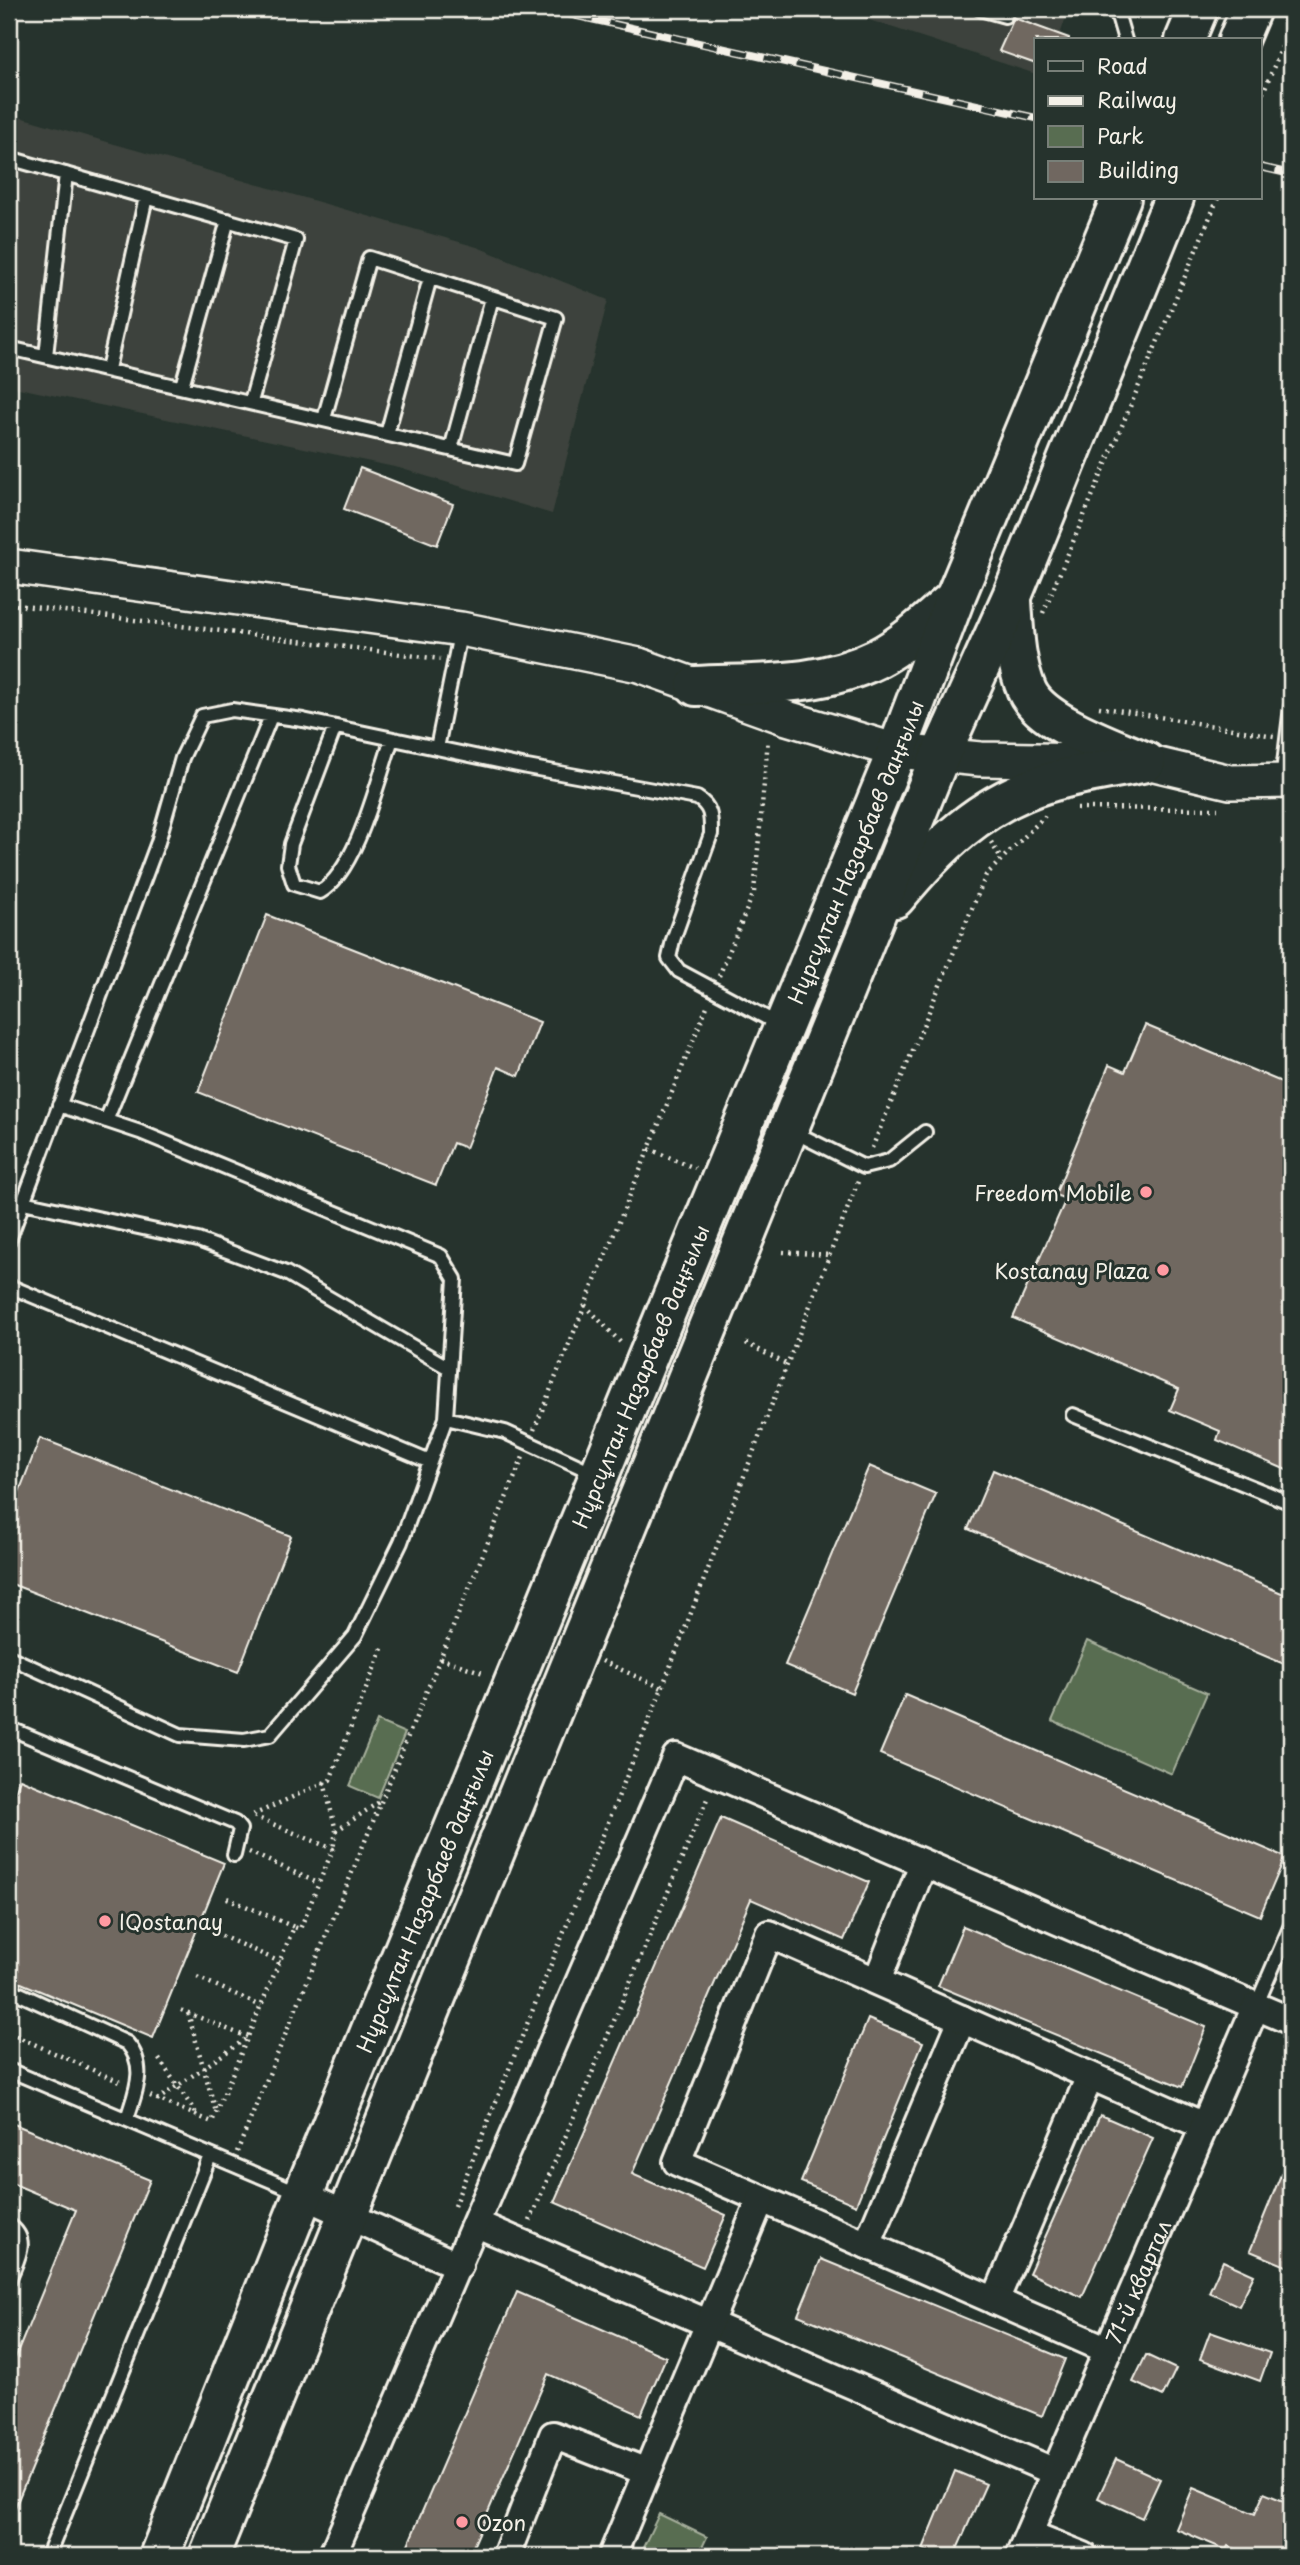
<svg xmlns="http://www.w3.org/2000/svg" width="1300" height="2565" font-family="'Playpen Sans',sans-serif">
	<rect width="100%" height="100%" fill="#26332d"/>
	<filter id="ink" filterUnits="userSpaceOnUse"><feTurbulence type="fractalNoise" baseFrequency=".0143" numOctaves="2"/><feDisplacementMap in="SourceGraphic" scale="14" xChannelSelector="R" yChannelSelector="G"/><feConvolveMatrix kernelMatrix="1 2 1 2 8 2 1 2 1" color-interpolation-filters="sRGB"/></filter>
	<g filter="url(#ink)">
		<path fill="#3c433c" d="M835 9H1069L1058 40H1036V74Z
			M9 114 477 247 608 300 552 514 399 468 9 386Z"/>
		<path fill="#586d51" stroke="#a6af9c" stroke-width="2" d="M1087 1641 1207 1693 1172 1774 1052 1721Z
			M377 1721 405 1733 378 1798 350 1786Z
			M659 2514 707 2537 698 2556H639Z"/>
		<path fill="#706760" stroke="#f4f1e8" stroke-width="2" d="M1014 18 1069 38V40H1036V64L999 51Z
			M360 468 453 504 437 545 344 509Z
			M267 915 540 1022 519 1076 498 1067 466 1148 453 1143 436 1185 198 1092Z
			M1145 1025 1291 1086V1472L1217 1440 1220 1431 1170 1410 1179 1389 1013 1318 1066 1199 1055 1195 1109 1065 1125 1072Z
			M40 1438 291 1536 238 1672 9 1583V1518Z
			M869 1466 936 1494 852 1693 785 1665Z
			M993 1470 1291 1597V1667L968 1529Z
			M905 1695 1285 1857 1260 1916 880 1754Z
			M20 1779 224 1863 153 2038 9 1978V1807Z
			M721 1818 869 1882 844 1940 751 1899 632 2174 726 2215 703 2267 554 2202Z
			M963 1926 1206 2027 1182 2087 938 1986Z
			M868 2019 923 2042 856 2205 801 2182Z
			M1100 2115 1153 2138 1082 2297 1029 2273Z
			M9 2122 150 2180 9 2522V2373L76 2210 9 2182Z
			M1291 2150V2268L1250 2251Z
			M821 2259 1065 2359 1042 2416 798 2315Z
			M1223 2261 1254 2275 1239 2306 1209 2292Z
			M517 2292 666 2357 641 2415 548 2374 469 2556H403Z
			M1210 2332 1270 2353 1260 2381 1200 2359Z
			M1146 2355 1176 2369 1163 2396 1133 2382Z
			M1116 2459 1160 2479 1142 2518 1098 2498Z
			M955 2471 986 2484 954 2556H939L923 2549Z
			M1193 2488 1255 2514 1264 2493 1291 2504V2556H1254L1228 2546 1226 2550 1176 2529Z"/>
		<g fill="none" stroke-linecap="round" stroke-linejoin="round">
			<g stroke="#f4f1e8" stroke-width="18">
				<path id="service" d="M980 9 1005 16 1007 9
					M1116 9 1125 40
					M9 158 296 240 251 402
					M9 348 515 464 556 318 369 258 324 419
					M46 356 66 174
					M108 369 146 197
					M182 386 228 220
					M387 434 430 278
					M451 449 492 298
					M335 727 291 844 288 865 294 884 320 892C357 871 378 779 392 739
					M437 748 461 629
					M1282 780 1291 707
					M106 1121 271 716
					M792 1131 864 1167 889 1161 925 1132
					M23 1202 198 1240 286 1273 449 1368
					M9 1240 158 842 182 758 202 716 232 710 303 720 527 767 697 798C712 807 711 818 711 834L673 940 669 958 679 971 780 1025
					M9 1286 430 1462
					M1073 1415 1291 1503
					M446 1418 505 1432 596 1474
					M9 1657 180 1735 244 1740 270 1735 355 1636 401 1542 446 1418 455 1279 441 1256 140 1132 59 1105
					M9 1728 235 1823 240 1829 234 1855
					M9 1989 127 2043C148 2067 135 2092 127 2119
					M1256 2006 1291 1925
					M9 2070 300 2193
					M9 2225C31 2240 17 2259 9 2280
					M48 2556 210 2156"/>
			</g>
			<g stroke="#f4f1e8" stroke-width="32">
				<g id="minor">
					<path d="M877 1981 923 1864"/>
					<path d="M303 2195 459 2266"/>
					<path d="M477 2224 1055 2472"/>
					<path d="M867 2245 962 2019"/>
					<path d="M995 2301 1090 2076"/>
					<path d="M1108 2350 677 2162 769 1934 1204 2126"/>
					<path d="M1029 2534 1084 2556"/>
					<path d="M332 2556 676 1757 1291 2021"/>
					<path d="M506 2556 553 2435 647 2472"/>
					<path d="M612 2556 761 2199"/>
					<path id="s1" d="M1019 2556 1256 2006"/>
				</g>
			</g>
			<g stroke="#f4f1e8" stroke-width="38">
				<path id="tertiary" d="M9 566 461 629 639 665 787 718 897 751 980 759 1146 762 1230 782 1291 781"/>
			</g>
			<g stroke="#f4f1e8" stroke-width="44">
				<g id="primary">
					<path d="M1185 40 1198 9"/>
					<path d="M1238 40 1251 9"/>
					<path d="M1012 601C1014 632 1015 663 1027 691 1042 724 1115 748 1146 762"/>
					<path d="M696 686C756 683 820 687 876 659 905 644 929 621 953 600"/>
					<path d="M895 898C937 847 981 803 1047 783 1079 773 1114 769 1146 762"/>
					<path id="s2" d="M159 2556 303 2195 897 751 955 598 1121 198"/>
					<path d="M209 2556 940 756 1012 596 1174 198"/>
				</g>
			</g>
			<path stroke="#f4f1e8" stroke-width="4.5" stroke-dasharray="2 5" stroke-linecap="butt" d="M1260 100 1291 25
				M9 604 440 659
				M1043 613 1218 198
				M1099 707 1274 736
				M1077 808 1218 809
				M991 842 1001 859
				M719 976 754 892 768 740
				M872 1148 986 875 1045 816
				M649 1149 695 1168
				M783 1252 830 1255
				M585 1305 622 1344
				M746 1343 788 1365
				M534 1430 708 1004
				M440 1658 486 1674
				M602 1661 662 1688
				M324 1782 336 1831 333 1849
				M253 1815 330 1780 383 1646
				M336 1831 382 1800
				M249 1852 318 1883
				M227 1898 294 1927
				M215 1933 280 1962
				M197 1977 261 2006
				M181 2010 247 2037
				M188 2013 216 2112
				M9 2033 120 2082
				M159 2059 198 2116
				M150 2096 212 2122 294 1927 300 1929 333 1849 251 1815
				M157 2100 247 2038
				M237 2152 523 1457
				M454 2206 662 1688 859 1179
				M530 2221 707 1799"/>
			<use href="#service" stroke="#26332d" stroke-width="12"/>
			<use href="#minor" stroke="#26332d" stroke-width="26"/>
			<use href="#tertiary" stroke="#26332d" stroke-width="33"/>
			<use href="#primary" stroke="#26332d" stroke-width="38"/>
			<g stroke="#f4f1e8" stroke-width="8">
				<path id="rail" d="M546 9 1036 118
					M1260 167 1291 174"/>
			</g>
			<use href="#rail" stroke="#26332d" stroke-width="5" stroke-dasharray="16" stroke-linecap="butt"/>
		</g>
	</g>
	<g fill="#ff9aa2" stroke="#26332d" stroke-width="2.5">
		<circle cx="1146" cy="1192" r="7"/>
		<circle cx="1163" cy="1270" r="7"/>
		<circle cx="105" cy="1921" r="7"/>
		<circle cx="462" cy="2522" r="7"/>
	</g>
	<g text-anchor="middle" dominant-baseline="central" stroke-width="6" stroke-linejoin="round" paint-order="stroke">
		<g font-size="21" fill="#f4f1e8" stroke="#26332d">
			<text stroke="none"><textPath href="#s2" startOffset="1841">Нұрсұлтан Назарбаев даңғылы</textPath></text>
			<text stroke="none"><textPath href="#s2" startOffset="1274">Нұрсұлтан Назарбаев даңғылы</textPath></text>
			<text stroke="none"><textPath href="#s2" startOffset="707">Нұрсұлтан Назарбаев даңғылы</textPath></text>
			<text stroke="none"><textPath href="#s1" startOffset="299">71-й квартал</textPath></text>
		</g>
		<g font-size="21" fill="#f4f1e8" stroke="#26332d" text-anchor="end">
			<text x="1132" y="1192">Freedom Mobile</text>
			<text x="1149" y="1270">Kostanay Plaza</text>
			<text x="119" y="1921" text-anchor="start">IQostanay</text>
			<text x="476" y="2522" text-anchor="start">Ozon</text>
		</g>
	</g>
	<rect width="1300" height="2565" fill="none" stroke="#26332d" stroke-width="35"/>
	<rect x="18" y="18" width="1265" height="2530" fill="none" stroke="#f4f1e8" stroke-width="2.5" filter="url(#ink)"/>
	<rect x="1034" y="38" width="228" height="161" fill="#26332d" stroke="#787f78" stroke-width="2"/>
	<rect x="1048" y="61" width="35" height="10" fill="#26332d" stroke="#787f78" stroke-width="2"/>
	<text x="1097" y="74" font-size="21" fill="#f4f1e8">Road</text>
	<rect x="1048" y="96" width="35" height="10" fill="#f4f1e8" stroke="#787f78" stroke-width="2"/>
	<text x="1097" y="108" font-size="21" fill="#f4f1e8">Railway</text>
	<rect x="1048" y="126" width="35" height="21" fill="#586d51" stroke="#787f78" stroke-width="2"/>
	<text x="1097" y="144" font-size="21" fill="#f4f1e8">Park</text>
	<rect x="1048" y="161" width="35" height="21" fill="#706760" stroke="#787f78" stroke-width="2"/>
	<text x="1097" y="178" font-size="21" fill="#f4f1e8">Building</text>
</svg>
